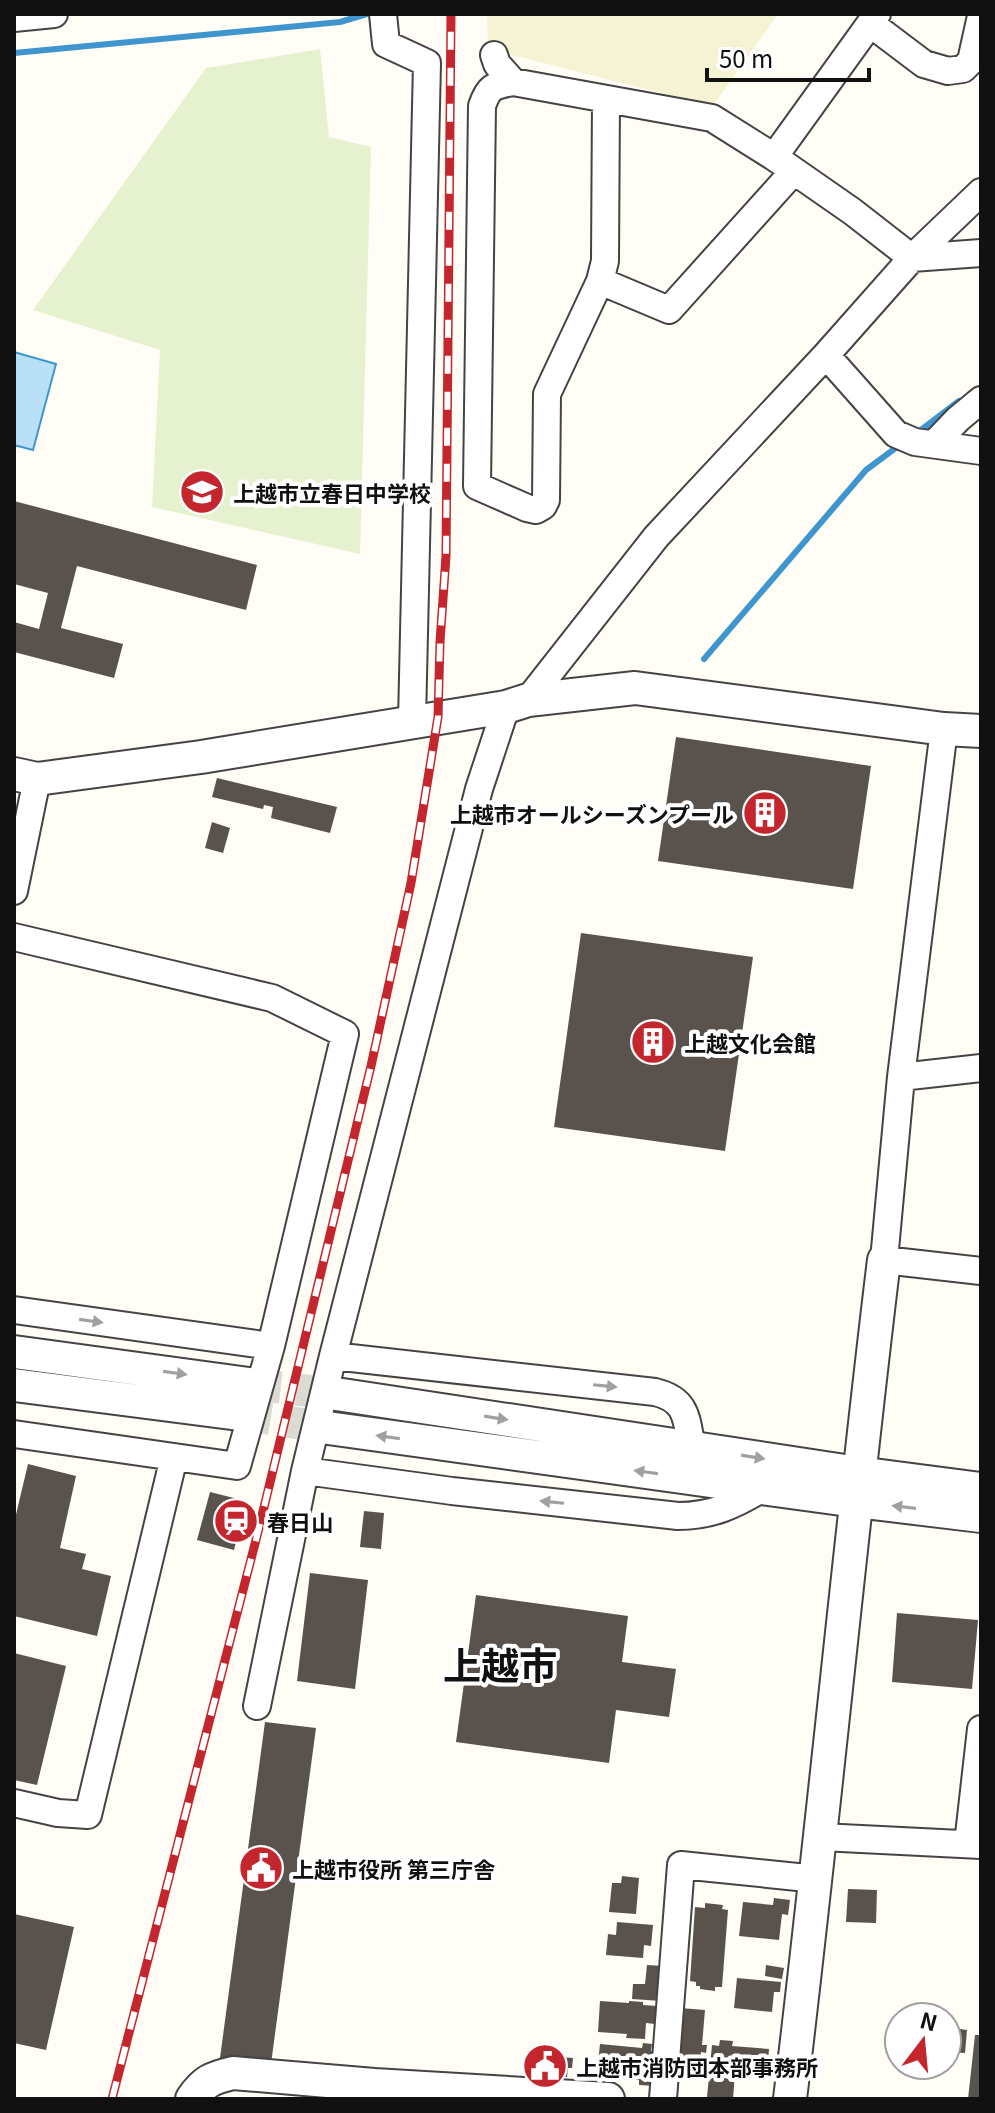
<svg xmlns="http://www.w3.org/2000/svg" width="995" height="2113" font-family="Georgia,'Noto Sans JP',serif">
	<rect width="100%" height="100%" fill="#fffdf5"/>
	<path fill="#f6f3d4" d="M487 14H778L713 106 488 49Z"/>
	<path fill="#e6f2cf" d="M320 49 329 137 371 147 360 554 152 507 160 350 33 310 206 68Z"/>
	<path fill="#b9e0f7" stroke="#3f96cf" stroke-width="2" d="M14 352 56 364 33 450 14 445Z"/>
	<g fill="none" stroke-linecap="round" stroke-linejoin="round">
		<path stroke="#3f96cf" stroke-width="6" d="M14 53 340 22 367 14
			M917 433 959 401
			M704 659 866 470 901 444"/>
	</g>
	<path fill="#5a524d" d="M14 501 257 565 246 610 77 566 61 628 123 644 114 678 14 652V622L39 629 48 593 14 584Z
		M676 737 871 766 853 889 658 861Z
		M217 778 337 807 330 833 271 818 273 807 264 805 263 809 212 797Z
		M212 822 230 828 223 853 205 848Z
		M581 933 753 957 725 1151 554 1127Z
		M28 1464 76 1476 60 1548 86 1554 82 1569 111 1576 97 1636 14 1616V1523Z
		M210 1492 246 1501 234 1550 197 1540Z
		M364 1511 384 1513 381 1549 360 1547Z
		M310 1573 368 1580 355 1689 297 1681Z
		M476 1595 628 1616 622 1662 676 1669 669 1717 616 1710 609 1763 456 1742Z
		M897 1613 978 1620 972 1689 892 1682Z
		M14 1653 66 1666 37 1785 14 1780Z
		M265 1722 316 1728 271 2064 220 2058Z
		M622 1876 639 1878 636 1914 609 1912 612 1883H621Z
		M848 1889 877 1890 876 1923 846 1922Z
		M774 1898 790 1900 788 1915 782 1914 779 1940 739 1936 743 1902 773 1905Z
		M705 1903 723 1905 722 1909 728 1910 722 1987H715V1991L700 1989V1986H696V1982L690 1981 695 1907 705 1908Z
		M14 1914 74 1927 46 2050 14 2043Z
		M617 1922 653 1925 651 1946 644 1945 643 1958 606 1955 608 1934 616 1935Z
		M647 1965 663 1966 661 2001 632 1999 633 1984H645Z
		M766 1965 784 1968 782 1979 765 1976Z
		M737 1978 781 1982 780 1992H774L772 2012 734 2008Z
		M600 2001 629 2003V2001L643 2002V2005L657 2006 655 2024 646 2023 645 2039 626 2038 627 2034 598 2032Z
		M680 2008 705 2010 702 2045H707L706 2053 701 2052 700 2068 687 2067 688 2061 676 2060Z
		M953 2028 967 2030 965 2053 947 2052V2033L953 2034Z
		M975 2035H981V2099H968Z
		M720 2040 733 2041 732 2046 769 2049 767 2075 735 2072 733 2099 707 2097 712 2045 719 2046Z
		M643 2043 652 2044 651 2051H659L655 2086 639 2085V2080L616 2077 615 2084 596 2082 600 2044 642 2048Z
		M533 2055 573 2058 572 2068H568L567 2077 531 2075Z"/>
	<g fill="none" stroke-linecap="round" stroke-linejoin="round">
		<path stroke="#dbdad3" stroke-width="32" stroke-dasharray="32 16" stroke-linecap="butt" d="M249 1384 336 1394
			M239 1414 328 1428"/>
		<g stroke="#444" stroke-width="30">
			<path id="minor" d="M383 14 386 44 427 63 412 721
				M14 18 54 14
				M871 24 924 64 948 71 963 69 971 61 981 16
				M494 55 497 64 513 82 712 118 774 157 853 212 912 258 981 253
				M513 82C493 86 489 86 482 106L477 486 527 508 536 510 543 506 546 500 547 394 600 281 669 310 794 171
				M774 157 877 14
				M600 281 605 261 606 99
				M826 355 896 434 915 442 981 451
				M934 444 958 419 981 400
				M528 700 656 537 826 355 912 258 981 192
				M944 729 901 1077 884 1260 981 1271
				M14 891 37 779
				M14 937 272 998 345 1034 271 1346 237 1466 14 1434
				M901 1077 981 1068
				M14 1310 271 1346
				M333 1356 655 1392C688 1400 686 1419 692 1448
				M305 1471 452 1491 678 1516C712 1516 735 1505 763 1488
				M257 1706 305 1471 333 1356 479 789 506 707
				M14 1803 58 1813 88 1815 174 1457
				M821 1837 981 1845
				M968 1844 981 1729
				M663 2099 681 1865 817 1879"/>
		</g>
		<g stroke="#444" stroke-width="36">
			<path id="tertiary" d="M14 774 37 779 201 757 506 707 528 700 635 688 944 729 981 731
				M14 1352 249 1384
				M14 1385 239 1414
				M336 1394 858 1473 981 1489
				M328 1428 856 1501 981 1516
				M192 2099C204 2081 212 2078 233 2073L374 2085 608 2099
				M790 2099C824 1819 850 1539 884 1260"/>
		</g>
		<use href="#minor" stroke="#fff" stroke-width="26"/>
		<use href="#tertiary" stroke="#fff" stroke-width="32"/>
		<g stroke="#c4262e" stroke-width="9">
			<path id="rail" d="M112 2099 258 1532 371 1066 411 883 438 717 440 642 446 556 451 14"/>
		</g>
		<use href="#rail" stroke="#fff" stroke-width="6" stroke-dasharray="18" stroke-linecap="butt"/>
	</g>
	<defs><path id="oneway-solid" d="M-6-.8H1V-3.2L6.5 0L1 3.2V.8H-6Z" transform="scale(2)"/></defs>
	<g fill="#a0a0a0">
		<use href="#oneway-solid" transform="translate(91 1321) rotate(8)"/>
		<use href="#oneway-solid" transform="translate(175 1373) rotate(8)"/>
		<use href="#oneway-solid" transform="translate(605 1386) rotate(6)"/>
		<use href="#oneway-solid" transform="translate(496 1418) rotate(9)"/>
		<use href="#oneway-solid" transform="translate(388 1437) rotate(-172)"/>
		<use href="#oneway-solid" transform="translate(753 1457) rotate(9)"/>
		<use href="#oneway-solid" transform="translate(646 1472) rotate(-172)"/>
		<use href="#oneway-solid" transform="translate(552 1502) rotate(-174)"/>
		<use href="#oneway-solid" transform="translate(904 1507) rotate(-173)"/>
	</g>
	<defs>
		<g id="school-disc" transform="scale(2.3)"><circle r="9.5" fill="#c4262e" stroke="#fff"/><path d="M0-5L7-2L0 1L-7-2ZM-4 1L0 2.5L4 1V4Q0 6-4 4Z" fill="#fff"/></g>
		<g id="building-disc" transform="scale(2.3)"><circle r="9.5" fill="#c4262e" stroke="#fff"/><path d="M-4-6H4V6H1V3H-1V6H-4ZM-2.5-4.3h1.7v1.8h-1.7ZM.8-4.3h1.7v1.8H.8ZM-2.5-1h1.7V.8h-1.7ZM.8-1h1.7V.8H.8Z" fill="#fff"/></g>
		<g id="station-disc" transform="scale(2.3)"><circle r="9.5" fill="#c4262e" stroke="#fff"/><path d="M-3-6H3Q5-6 5-4V2Q5 4 3 4L4.5 6H3L1.5 4h-3L-3 6H-4.5L-3 4Q-5 4-5 2V-4Q-5-6-3-6ZM-3.5-4v3h7v-3ZM-3.5 1v1.5H-2V1ZM2 1v1.5H3.5V1Z" fill="#fff"/></g>
		<g id="civic-disc" transform="scale(2.3)"><circle r="9.5" fill="#c4262e" stroke="#fff"/><path d="M-.6-6.5H3V-4.5H.6V-3L4-1V1h2V6H-6V1h2V-1L-.6-3ZM-1.2 2.5V6h2.4V2.5Z" fill="#fff"/></g>
	</defs>
	<g fill-rule="evenodd">
		<use href="#school-disc" x="202" y="492"/>
		<use href="#building-disc" x="765" y="813"/>
		<use href="#building-disc" x="653" y="1042"/>
		<use href="#station-disc" x="236" y="1521"/>
		<use href="#civic-disc" x="261" y="1868"/>
		<use href="#civic-disc" x="545" y="2066"/>
	</g>
	<g text-anchor="middle" dominant-baseline="central" stroke-width="8" stroke-linejoin="round" paint-order="stroke">
		<g font-size="22" font-weight="bold" fill="#111" stroke="#fff" text-anchor="start">
			<text x="233" y="492">上越市立春日中学校</text>
			<text x="734" y="813" text-anchor="end">上越市オールシーズンプール</text>
			<text x="684" y="1042">上越文化会館</text>
			<text x="267" y="1521">春日山</text>
			<text x="292" y="1868">上越市役所 第三庁舎</text>
			<text x="576" y="2066">上越市消防団本部事務所</text>
		</g>
		<g font-size="38" font-weight="bold" fill="#111" stroke="#fff">
			<text x="500" y="1663">上越市</text>
		</g>
	</g>
	<rect width="995" height="2113" fill="none" stroke="#111111" stroke-width="32"/>
	<g transform="translate(923 2041) rotate(16)"><circle r="38" fill="#ffffff" stroke="#a0a0a0" stroke-width="2"/>
	<path d="M0-6L14 30L0 20L-14 30Z" fill="#c4262e"/>
	<text y="-12" font-size="22" font-weight="bold" text-anchor="middle" fill="#111111">N</text>
	</g>
	<path d="M707 68v12h162v-12" fill="none" stroke="#111111" stroke-width="4"/>
	<text x="719" y="68" font-size="24" fill="#111111" stroke="#ffffff" stroke-width="6" paint-order="stroke">50 m</text>
</svg>
